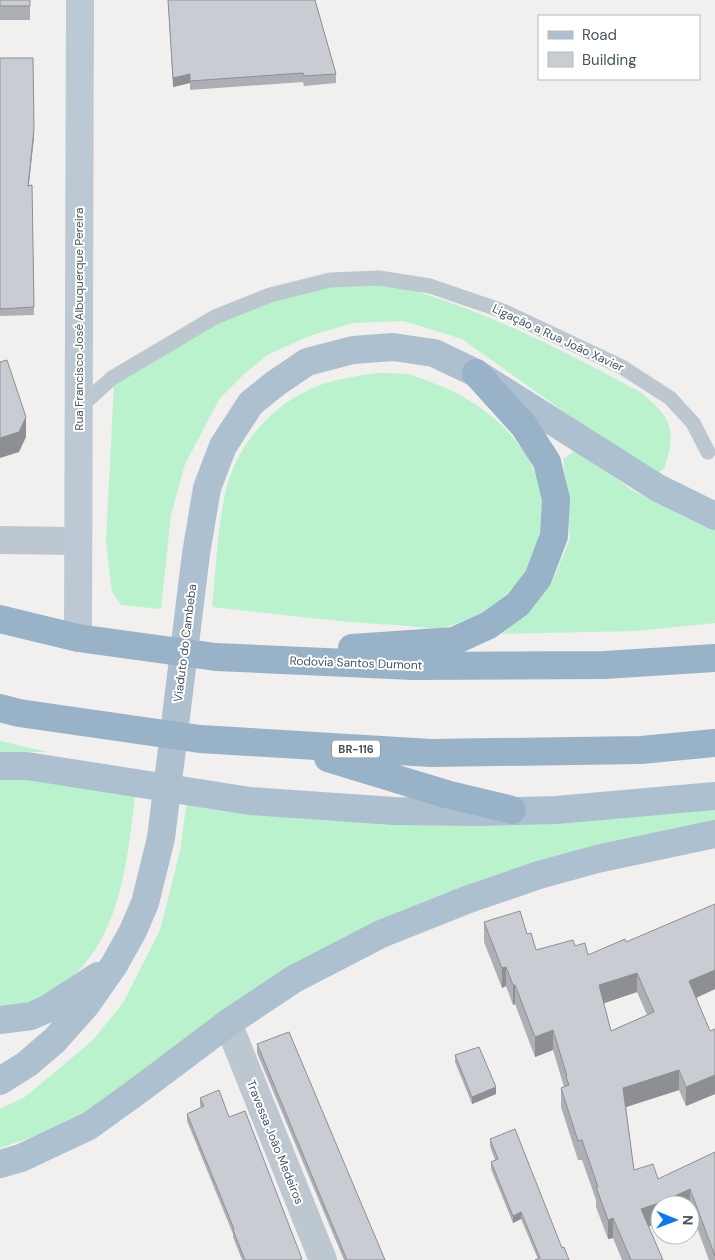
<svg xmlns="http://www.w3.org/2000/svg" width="715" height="1260" font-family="'DM Sans',sans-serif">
	<rect width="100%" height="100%" fill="#f2efef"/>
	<path fill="#bbf2ce" d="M383 282C474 305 558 347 640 392 672 417 677 430 664 469L657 473 567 414 462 339 404 321 353 323 312 335 269 354 243 375 220 398 185 464 171 515 161 609 121 605 112 592 106 542 114 384 210 327 282 297 340 285Z
		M377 373C387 373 398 373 408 374 416 376 425 380 433 383 506 409 572 484 530 563 513 596 481 618 445 627 433 630 410 626 396 625 335 622 274 614 212 607 216 569 217 531 225 494 235 447 271 405 315 387 335 379 356 376 377 373Z
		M576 450 632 490 687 518 715 530V623L636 631 502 634 531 610 552 582 570 539 567 490 563 459Z
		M0 741 48 752H0Z
		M0 777H8L135 795C127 866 119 954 50 993 44 996 37 1002 30 1004 20 1006 10 1007 0 1009Z
		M187 800 715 809V820L644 839 422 904 85 1114 55 1129 0 1148V1109L25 1097 92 1041 123 1003 160 930 180 851Z"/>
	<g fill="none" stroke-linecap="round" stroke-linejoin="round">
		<path stroke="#bcc7cf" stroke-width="15" d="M79 408 112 378 215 317 270 295 330 280 379 278 430 286 503 311 622 367 670 398 693 423 708 452"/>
		<path stroke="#bcc7cf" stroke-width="28" d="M0 540 78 541
			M228 1023 323 1260"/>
		<path stroke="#bcc9d4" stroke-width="28" d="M78 638 80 0"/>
		<path stroke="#adc0d0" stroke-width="28" d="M0 766H27L250 801 394 811 478 812 556 810 715 796
			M0 1020 31 1016 47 1009 98 976
			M0 1081 27 1064 55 1040 86 1005 114 965 133 931 145 903 161 838 196 554 207 488 223 446 251 403 276 383 307 362 353 350 393 347 434 353 476 373 658 488 715 516
			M0 1164 21 1158 89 1126 139 1090 228 1023 294 979 381 934 469 899 539 875 597 859 715 834"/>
		<path stroke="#98b2c8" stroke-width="28" d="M0 619 78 638 216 657 413 666 605 665 715 658
			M352 648 454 641 489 625 518 604 538 578 554 536 556 499 547 462 524 426 476 373
			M0 708 19 713 200 739 431 753 641 750 715 743
			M328 758 446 794 512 810"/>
	</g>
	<path fill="#adafb5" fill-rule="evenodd" d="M0 0H30V20H0Z
		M168 0H315L336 74V83L304 86 303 82 190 90V83L173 87Z
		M0 58 34 137 28 186 32 185 34 315 0 316Z
		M484 922 527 934 536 950 575 946 588 955 626 942 715 989 696 998 710 1031 715 1029V1094L686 1106 679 1090 626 1107 634 1170 658 1179 715 1152V1260H709L690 1209 660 1223 648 1226 663 1260H622L613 1238 608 1239 596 1207V1200L582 1160H578L561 1107V1088L564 1087 553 1050 535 1057 515 1004 513 1005 506 986 502 988 484 942ZM637 992 647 1015 611 1031 604 1003Z
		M257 1044 385 1260H344L257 1053Z
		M455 1055 496 1094 472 1104 455 1062Z
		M200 1098 229 1117 302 1260H242L233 1237V1234L187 1121V1114L201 1108 200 1105Z
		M490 1139 562 1248 538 1259 521 1219 513 1223 491 1169V1162L495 1160 490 1146Z"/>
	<path fill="#8d8f93" d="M190 74V83L173 87V78Z
		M34 129V137L28 193V186Z
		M26 417V437L19 452 0 458V438Z
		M506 967V986L502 988V968Z
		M715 970V989L689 1001V981Z
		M637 973V992L599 1005V985Z
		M513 985H515V1004L513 1005Z
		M553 1030V1050L535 1057V1037Z
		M679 1070V1090L623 1108V1088Z
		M715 1075V1094L686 1106V1087Z
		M496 1087V1094L472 1104V1097Z
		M690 1189V1209V1205H660V1223L641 1229V1209Z
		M521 1212V1219L513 1223V1216Z
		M613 1218V1238L608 1239V1220Z"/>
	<path fill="#c9ccd2" stroke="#8d8f93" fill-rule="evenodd" d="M0 0H30V6H0Z
		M168 0H315L336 74 304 76 303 73 190 81V74L173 78Z
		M0 58H33L34 129 28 186 32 185 34 307 0 309Z
		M7 360 26 417 19 432 0 438V362Z
		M715 904V970L689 981 710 1031 715 1029V1075L686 1087 679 1070 623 1088 634 1170 653 1164 658 1179 715 1152V1256L690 1189 662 1202 641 1209 663 1260H631L613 1218 608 1220 596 1187H598L582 1140 578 1141 561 1088 569 1085 566 1077 567 1076 553 1030 535 1037 515 985H513L506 967 502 968 484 922 520 911 527 934 531 933 536 950 573 940 575 946 585 943 588 955 625 939 626 942ZM637 973 654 1012 611 1031 599 985Z
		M289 1032 385 1260H347L257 1044Z
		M479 1047 496 1087 472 1097 455 1055Z
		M219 1090 229 1117 245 1111 302 1259 299 1260H245L233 1230 234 1229 187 1114 204 1106 200 1098Z
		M515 1129 562 1248 564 1247 569 1260H535L540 1258 521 1212 513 1216 491 1162 498 1159 490 1139Z"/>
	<g text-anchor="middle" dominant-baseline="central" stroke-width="4" stroke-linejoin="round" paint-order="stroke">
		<rect fill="#fff" stroke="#7e878e" stroke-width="1" x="332" y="740.5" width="48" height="17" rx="4"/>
		<g font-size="11" font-weight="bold" fill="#46545e">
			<text x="356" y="749">BR-116</text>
		</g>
		<g font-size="12" fill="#46545e" stroke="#fff">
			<text transform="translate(79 319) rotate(-90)">Rua Francisco José Albuquerque Pereira</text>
			<text transform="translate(558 338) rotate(25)">Ligação a Rua João Xavier</text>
			<text transform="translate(185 643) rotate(-83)">Viaduto do Cambeba</text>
			<text transform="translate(356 663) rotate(2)">Rodovia Santos Dumont</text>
			<text transform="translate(275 1142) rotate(68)">Travessa João Medeiros</text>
		</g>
	</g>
	<rect x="538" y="15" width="162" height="65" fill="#ffffff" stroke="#b5bbbf"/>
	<rect x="548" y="31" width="25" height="8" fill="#adc0d0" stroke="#b5bbbf"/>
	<text x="582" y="40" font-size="15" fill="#46545e">Road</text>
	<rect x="548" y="52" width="25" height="15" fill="#c9ccd2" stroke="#b5bbbf"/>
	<text x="582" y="65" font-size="15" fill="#46545e">Building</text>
	<g transform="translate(675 1220) rotate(91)"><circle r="24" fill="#ffffff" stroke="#b5bbbf"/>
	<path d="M0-4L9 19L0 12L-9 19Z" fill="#0c78ef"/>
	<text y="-8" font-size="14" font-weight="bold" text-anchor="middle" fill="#46545e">N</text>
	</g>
</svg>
